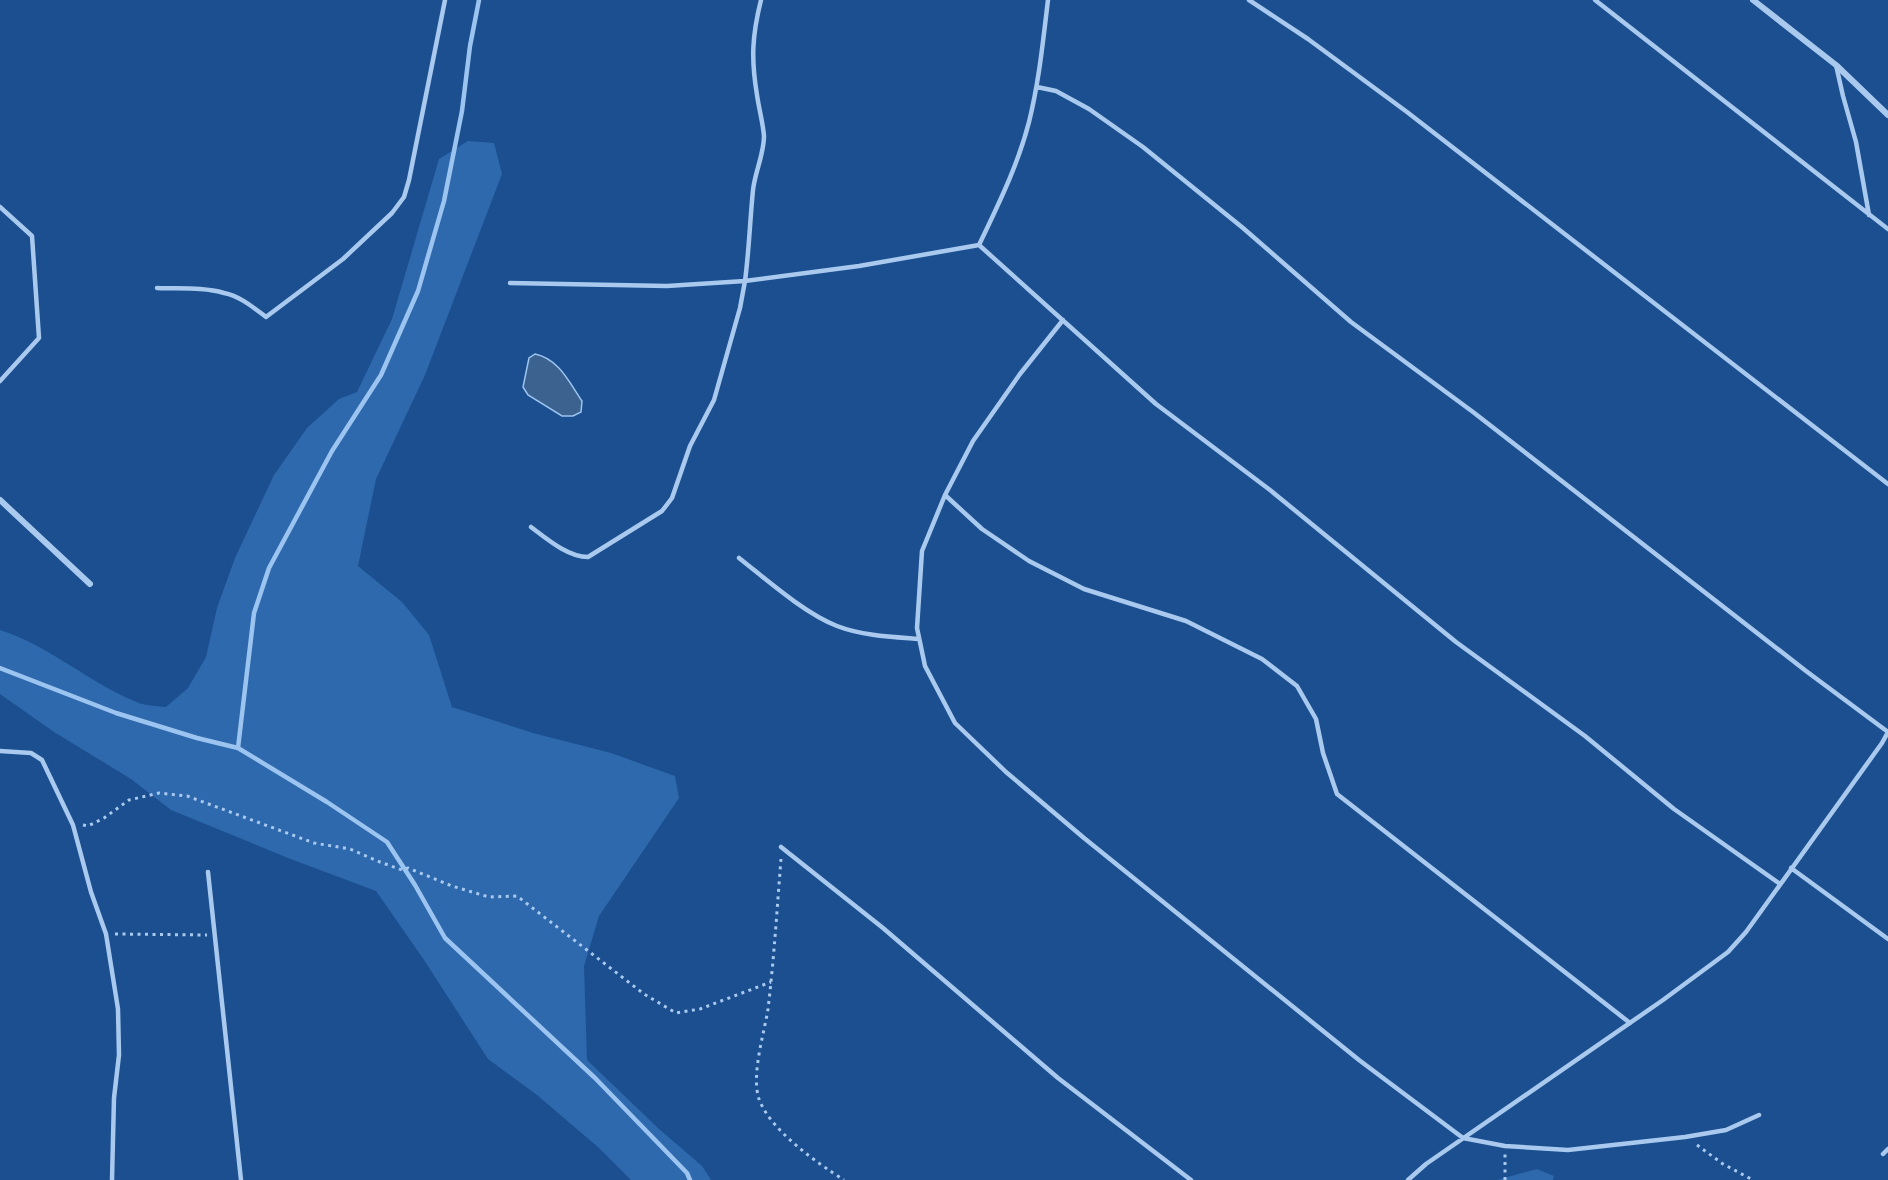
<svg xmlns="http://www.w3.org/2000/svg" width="1888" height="1180" font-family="Inter,sans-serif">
	<rect width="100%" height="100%" fill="#1b4f8f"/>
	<path fill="#2e69ad" d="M468 141 494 143 502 174 425 375 376 479 358 566 402 602 429 635 452 707 533 733 611 753 675 776 679 798 599 916 584 966 587 1060 659 1129 702 1166 711 1180H631L599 1148 537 1095 488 1059 424 960 376 891 288 858 171 810 131 779 54 732 0 694V630C47 644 92 685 139 703 147 706 158 706 166 707L188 688 206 657 217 608 235 558 274 475 307 428 339 399 357 392 392 319 439 159Z
		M1537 1169 1554 1176 1553 1180H1497Z"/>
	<path fill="#3c6290" stroke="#9cc4f0" stroke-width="1.5" d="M535 354C559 359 569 382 582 401L581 412 573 416H562L528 395 523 387 529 358Z"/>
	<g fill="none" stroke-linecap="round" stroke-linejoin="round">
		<path stroke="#9cc4f0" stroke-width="4.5" d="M0 668 116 713 197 738 238 748 327 802 387 842 415 885 445 938 595 1078 687 1173 690 1180
			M238 748 254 613 269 568 332 451 381 375 418 291 444 201 462 111 470 46 479 0"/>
		<path stroke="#a9c9ee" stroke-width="3" stroke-dasharray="3 4.5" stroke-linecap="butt" d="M83 825 88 826 104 818 129 800 159 793 187 796 314 843 350 849 380 862 402 870 408 868 452 886 489 897 517 896 644 994 676 1013 700 1009 771 982
			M781 859C777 909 774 959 768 1009 764 1034 751 1075 759 1099 770 1130 817 1163 844 1180
			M115 934 207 935
			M1697 1145 1723 1164 1753 1180
			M1505 1180V1154"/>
		<path stroke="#a9c9ee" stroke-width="4.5" d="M1249 0 1308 39 1407 112 1888 484
			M1595 0 1888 229
			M1836 65 1843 96 1856 142 1869 215
			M1037 87 1056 91 1089 109 1143 147 1243 228 1351 322 1473 412 1806 671 1888 732 1882 743 1746 932 1728 952 1663 1000 1426 1164 1408 1180
			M0 207 32 236 39 338 0 381
			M979 245 1156 404 1270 490 1456 642 1585 736 1674 809 1780 884
			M510 283 667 286 745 281C749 251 750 220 753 190 755 172 764 154 764 136 763 123 759 109 757 95 751 59 752 36 761 0
			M157 288C179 289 203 287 224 293 240 296 254 308 266 317L343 259 392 213 404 197 409 180 445 0
			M1063 320 1020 374 973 441 945 495 922 551 917 628 925 666 955 723 1006 772 1084 838 1359 1060 1463 1138 1505 1146 1568 1150 1685 1137 1726 1130 1759 1115
			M945 495 982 529 1029 561 1084 589 1186 621 1262 659 1297 686 1316 719 1323 753 1337 794 1630 1023
			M531 527C547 539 568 557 588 557L662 511 672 498 690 446 714 400 740 308 745 281 859 266 979 245C998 205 1018 165 1029 122 1039 82 1043 41 1048 0
			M739 558C767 580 804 613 837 626 863 636 893 637 919 639
			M0 751 31 753 42 760 73 825 91 892 106 934 118 1009 119 1055 114 1098 112 1180
			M781 847 883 928 1058 1078 1191 1180
			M1791 868 1888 939
			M208 872 241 1180
			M1883 1154 1888 1149"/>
		<path stroke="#a9c9ee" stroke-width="6" d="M1753 0 1836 65 1888 115
			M0 500 90 584"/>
	</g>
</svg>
